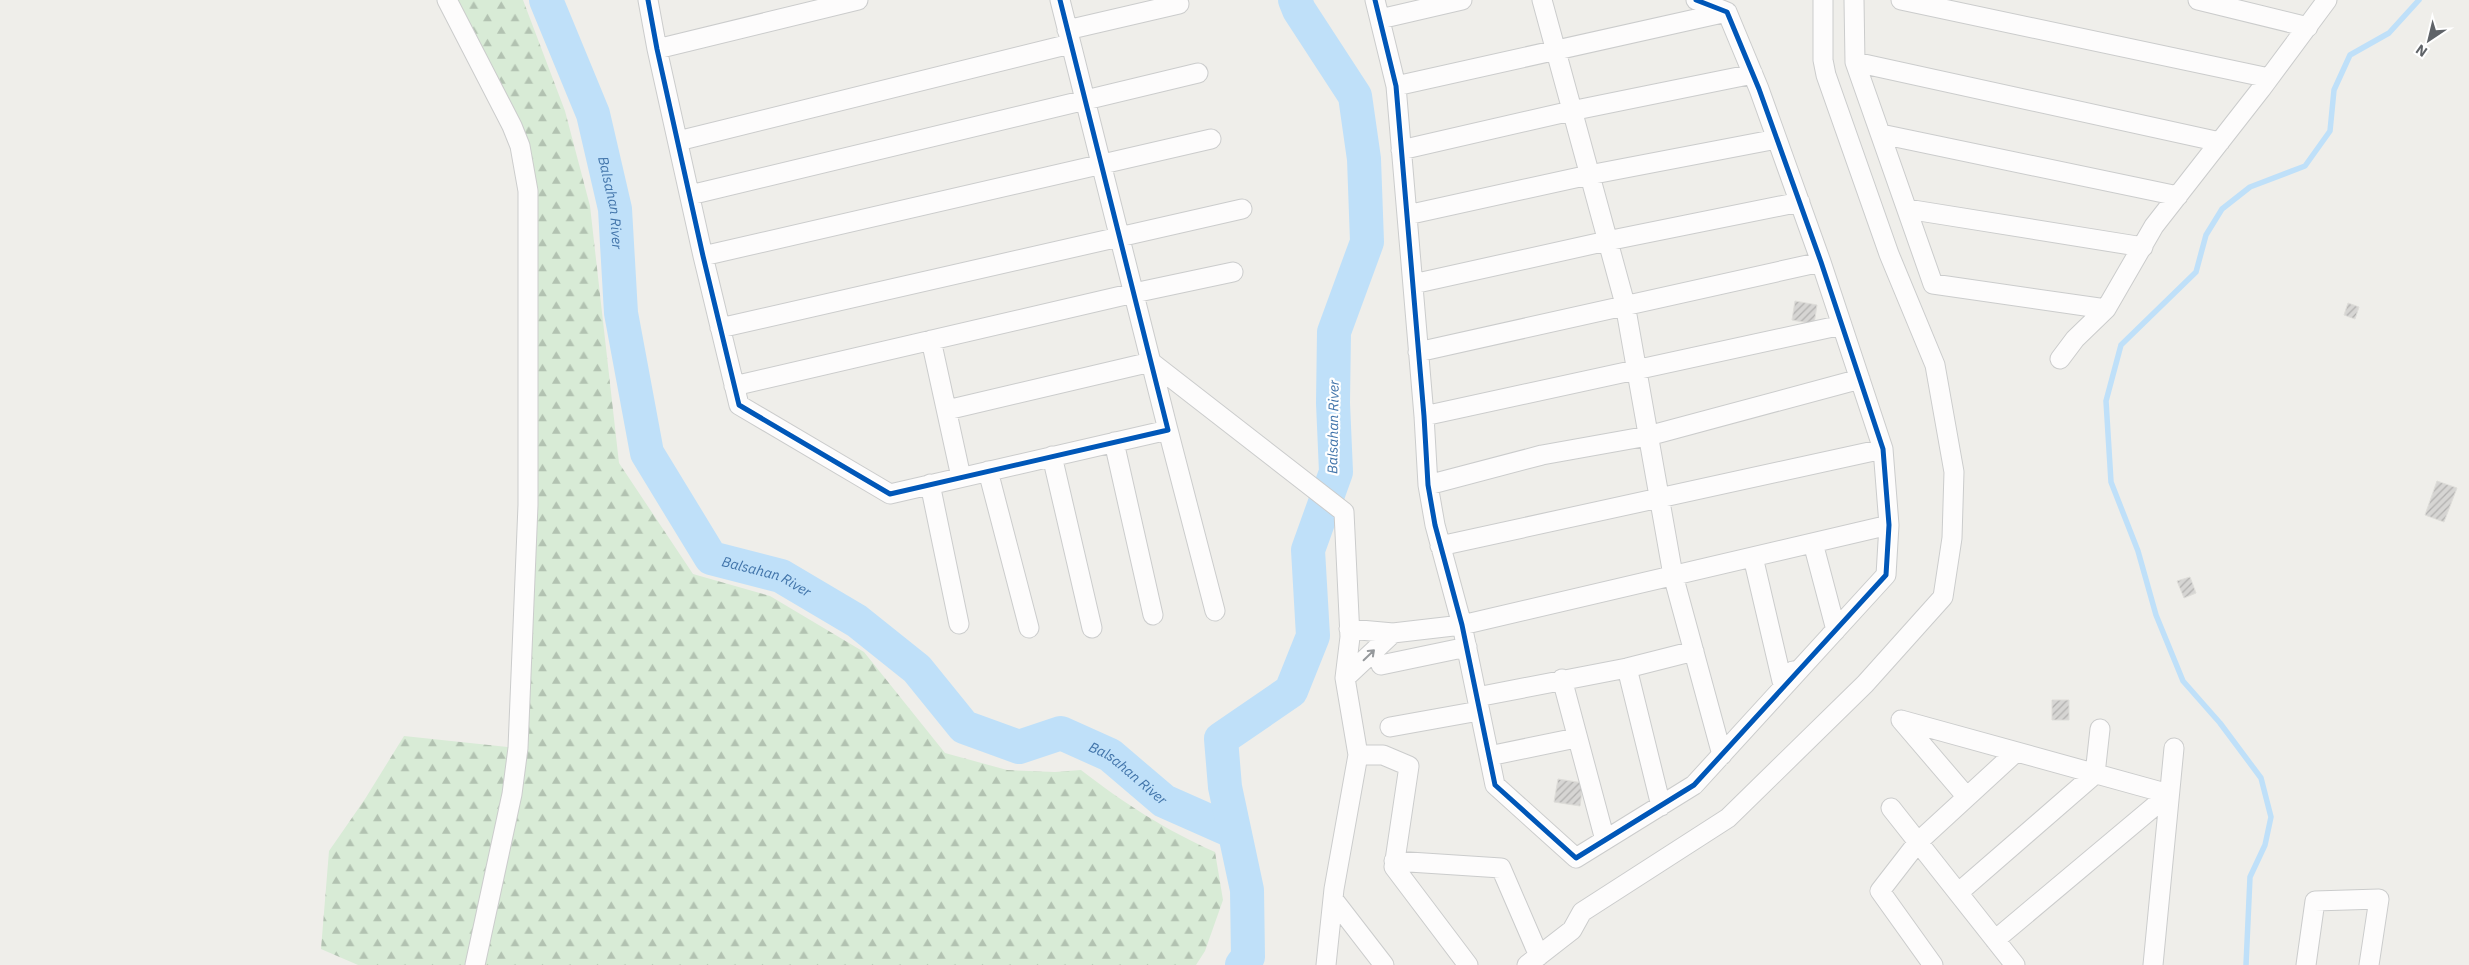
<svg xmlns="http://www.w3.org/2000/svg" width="2469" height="965" font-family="'IBM Plex Sans',sans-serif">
	<defs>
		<pattern id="forest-firs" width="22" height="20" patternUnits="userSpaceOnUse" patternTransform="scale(1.25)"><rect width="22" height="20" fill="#d8ebd6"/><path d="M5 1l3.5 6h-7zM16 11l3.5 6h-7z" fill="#b2c2b1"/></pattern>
		<pattern id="building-hatch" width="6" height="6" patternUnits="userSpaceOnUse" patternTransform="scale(1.25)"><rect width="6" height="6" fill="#d6d5d3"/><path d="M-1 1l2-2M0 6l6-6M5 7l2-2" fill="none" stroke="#b1b0af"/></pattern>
	</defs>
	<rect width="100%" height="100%" fill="#efeeea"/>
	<path fill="url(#forest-firs)" d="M446 0H523L565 111 590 206 619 463 693 574 770 596 864 652 945 753 1007 770 1055 772 1081 770C1125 804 1164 829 1215 852L1223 900 1205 951 1196 965H358L321 949 329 851 365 799 404 736 518 748 525 173Z"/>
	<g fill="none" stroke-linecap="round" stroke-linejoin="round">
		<path stroke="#bfe0f9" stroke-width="5.5" d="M2246 965 2250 877 2265 845 2271 817 2261 778 2220 723 2183 681 2156 615 2138 551 2111 482 2106 401 2121 345 2196 272 2206 235 2222 209 2250 187 2305 166 2330 131 2334 90 2350 55 2389 33 2419 0"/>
		<g stroke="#bfe0f9" stroke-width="34">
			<path id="s1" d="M546 0 593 114 615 209 621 313 647 453 711 558 781 576 857 621 917 669 964 727 1019 747 1061 733 1110 755 1164 801 1234 832"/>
			<path d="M1242 965 1248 957 1247 890 1225 787 1221 739 1291 691 1313 636 1308 550 1336 472 1333 403 1334 332 1367 242 1364 159 1355 96 1299 10 1295 0"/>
		</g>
	</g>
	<path fill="url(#building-hatch)" stroke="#deddd9" d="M1795 301 1817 305 1814 324 1792 320Z
		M2348 303 2359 307 2355 319 2344 315Z
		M2437 481 2457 488 2444 522 2425 515Z
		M2190 577 2196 593 2184 598 2177 581Z
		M2052 700H2069V720H2052Z
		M1558 779 1583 783 1580 806 1554 802Z"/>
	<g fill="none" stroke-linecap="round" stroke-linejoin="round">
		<g stroke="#cbcccc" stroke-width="21">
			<path id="minor" d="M447 0 512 126 520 146 528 191V505L518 748 512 794 475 965
				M648 0 657 49 703 256 739 405 890 494 1168 430 1060 0
				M1375 0 1396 86 1424 416 1428 485 1435 525 1462 625 1495 785 1576 858 1694 785 1886 575 1889 525 1883 449 1821 262 1759 89 1727 12 1696 0
				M1542 0 1625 304 1673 575 1722 755
				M1854 0 1855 62 1933 284 2106 309
				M1901 0 2269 78
				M2198 0 2308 27
				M1380 19 1462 0
				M1067 30 1179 4
				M657 49 858 0
				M1855 62 2220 142
				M1396 86 1727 12
				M1881 134 2178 196
				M678 141 1070 44
				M1401 150 1571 111 1753 74
				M690 195 1198 73
				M1907 209 2143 247
				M1407 215 1589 175 1777 139
				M703 256 1211 139
				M1413 284 1607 241 1800 202
				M720 328 1242 209
				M931 340 961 477
				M1418 352 1821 262
				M2060 359 2075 339 2106 309 2154 226 2261 89 2327 0
				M1151 362 1344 512 1350 637 1345 678 1358 755 1334 889 1326 965
				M734 386 1134 293 1233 272
				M947 410 1151 362
				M1424 416 1842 325
				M1168 430 1215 611
				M1114 442 1153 615
				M1052 456 1092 628
				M988 471 1029 628
				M930 484 959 624
				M1428 485 1542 455 1648 436 1860 379
				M1813 543 1836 630 1830 636
				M1440 546 1883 449
				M1753 557 1782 681 1793 671
				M1349 629 1393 633 1462 625 1889 525
				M1381 665 1467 647
				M1627 668 1661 806
				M1345 678 1393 633
				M1562 679 1605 840
				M1477 697 1627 668 1694 651
				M1901 720 2169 794
				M1901 720 1966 796
				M1390 727 1479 711
				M1358 755H1383L1409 766 1394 867 1468 965
				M1489 756 1576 738
				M1891 808 2015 965
				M1394 861 1501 868 1539 956
				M1958 893 2095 774 2100 729
				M1333 899 1384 965
				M1995 940 2169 794
				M1527 965 1572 930 1582 912 1728 818 1865 684 1943 597 1952 538 1954 472 1935 365 1889 254 1826 75 1823 60V0
				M1933 965 1880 891 1918 842 2016 752
				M2153 965 2174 748
				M2306 965 2315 901 2379 899 2369 965"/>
		</g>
		<use href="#minor" stroke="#fdfcfc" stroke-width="19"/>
		<g stroke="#fff" stroke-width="8">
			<path id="cycleway" d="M648 0 657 49 703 256 739 405 890 494 1168 430 1060 0
				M1375 0 1396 86 1424 416 1428 485 1435 525 1462 625 1495 785 1576 858 1694 785 1886 575 1889 525 1883 449 1821 262 1759 89 1727 12 1696 0"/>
		</g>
		<use href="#cycleway" stroke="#0057b8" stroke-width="5"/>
	</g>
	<defs><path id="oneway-shaft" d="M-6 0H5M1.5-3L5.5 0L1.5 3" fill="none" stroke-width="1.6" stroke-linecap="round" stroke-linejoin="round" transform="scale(1.25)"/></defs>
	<use stroke="#96999c" href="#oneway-shaft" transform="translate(1369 655) rotate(-44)"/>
	<g text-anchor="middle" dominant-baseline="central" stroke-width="4.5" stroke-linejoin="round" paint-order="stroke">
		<g font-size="14" font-style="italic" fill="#4174aa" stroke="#fff">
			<text stroke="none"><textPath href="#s1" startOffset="214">Balsahan River</textPath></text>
			<text transform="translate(1333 427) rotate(-89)">Balsahan River</text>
			<text stroke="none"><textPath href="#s1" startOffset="649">Balsahan River</textPath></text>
			<text stroke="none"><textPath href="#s1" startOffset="1084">Balsahan River</textPath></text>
		</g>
	</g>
	<g transform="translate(2429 40) rotate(215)" stroke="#ffffff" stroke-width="4" paint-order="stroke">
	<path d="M0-4L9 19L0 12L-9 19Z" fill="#5f6368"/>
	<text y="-8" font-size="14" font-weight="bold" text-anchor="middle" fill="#5f6368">N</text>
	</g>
</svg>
